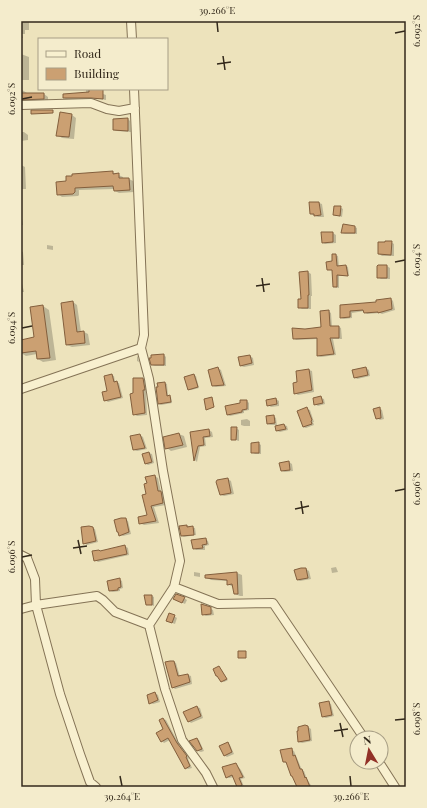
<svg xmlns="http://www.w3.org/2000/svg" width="427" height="808" font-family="'Playfair Display',serif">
	<rect width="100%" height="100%" fill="#ede3bc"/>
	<path fill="#0003" d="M21 21H29V30H25V34H22L23 38H21Z
		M21 54 29 57V80H22V90L27 93V94H44L48 97V101L21 103Z
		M86 89H103V94L106 95V100L94 98 66 99 64 98 86 94Z
		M72 115 76 118 74 139 62 138 58 135Z
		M128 119 130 121 131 132 117 131 114 130Z
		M21 132H24L28 135V140L21 141Z
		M21 156V165L25 167 26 189H22L21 194Z
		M112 172 123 177V179H129L133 181 134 192 119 193 115 191V189L79 190V195L78 196 62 197 58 194Z
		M319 203 322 204 324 217H318L311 214Z
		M340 207 343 209 342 217 334 215Z
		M21 212 23 225H21Z
		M355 227 357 228V234H345L342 233Z
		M333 233 336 235V243L325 244 322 242Z
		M391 242 394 244V256H382L379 254Z
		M47 245 53 246V250L47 249Z
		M21 251 23 252 24 265H21Z
		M335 255 338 256 339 267 346 266 348 267 349 276H339V288L334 287 333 270H328L333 262Z
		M387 266 390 268V279H381L378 277Z
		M308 272 311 274 312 296H311V309H302L299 307 302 300Z
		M21 279 24 292H21Z
		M391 299 393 301 395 310 382 314 380 313 367 314 364 311 352 313V318L344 319 341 318V306L378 303Z
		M73 302 77 305 81 332H84L88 334 90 345 72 347 67 345Z
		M43 306 49 310 56 360 43 362 38 359 37 354 26 356 21 353V341L35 338 31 308Z
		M328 311 331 313 332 327H339L341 328 342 339H333L336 355 321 357 318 356V339L296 340 294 338 305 330 322 328Z
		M164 355 166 357V366H155L152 365Z
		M137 356 138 357 139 362 137 361Z
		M250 356 253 358 254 365 244 367 241 366Z
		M218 368 221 370 226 386 216 387 213 386Z
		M366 368 369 370 370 376 357 379 355 377 353 370Z
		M309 370 312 371 314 392 298 395 295 393 298 383 297 372Z
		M111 375 114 376 115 382 119 383 123 398 108 402 105 400Z
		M194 375 196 376 199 388 191 390 189 389Z
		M143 379 146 380 147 391H146L147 415 137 416 134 414V394Z
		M165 383 167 384 168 396 171 397 172 403 161 405 159 404 157 388Z
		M321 398 324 399 325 404 318 406 315 404Z
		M276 399 279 401V406L271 407 268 405Z
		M247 401 249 403V410L244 411V413L230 416 228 415Z
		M379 408 382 410 384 419 380 420 377 418Z
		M307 409 310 410 314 422H313L314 425 306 428 303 427Z
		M273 416 276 418 277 426 284 425 287 426 288 430 280 432 277 431 276 425H271L268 424Z
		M247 419 250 421V426H244L241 425V420Z
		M236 428 239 430V441L232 439Z
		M209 430 212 432 213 437 205 438 206 446 200 447 197 462 195 460 191 433Z
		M179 434 184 436 187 447 171 451 167 448 165 437Z
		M140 435 143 437 147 449 137 451 134 450Z
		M258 443 261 445V454H255L252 452Z
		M149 453 152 454 154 463 148 465 145 463Z
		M289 462 292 464 293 471 285 472 282 471Z
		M155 476 158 478 161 492 164 494 166 505 154 507 159 523 144 525 140 523 148 516 147 495 148 484Z
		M228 479 231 481 234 494 224 496 221 495 217 482Z
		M125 519 128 521 131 534 123 536 120 535Z
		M187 526 195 528 196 535 184 537 182 536Z
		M92 528 95 529 98 542 87 545 84 543Z
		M205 539 208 541 209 545 205 546V550H196L194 548Z
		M125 546 128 548 129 555 98 562 95 560 101 552Z
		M336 567 338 572 332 573 331 568Z
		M306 569 309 571 311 579 300 581 298 580Z
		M194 572 200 573V577L194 576Z
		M237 573 242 575 243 596H240L235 594 233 587 228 584V581L211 580 206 577V576Z
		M119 579 122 581 123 588 120 589V591L113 592 110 591Z
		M152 596 154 597V606L147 604Z
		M184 598 187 600 185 604 177 600Z
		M210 608 213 610 214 615 206 616 203 614Z
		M174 616 177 618 175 624 167 621Z
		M174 662 176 663 180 677 188 675 191 676 192 684 175 689 173 687Z
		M219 668 228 680 224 682 222 681Z
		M155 693 158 695 160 702 153 704 150 703Z
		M328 702 331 704 334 716 326 718 323 717Z
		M197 707 200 708 203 718 191 723 189 721Z
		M163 719 166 720 180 746 189 758 188 759 192 768 188 769 185 768 170 740 164 743 162 741 165 729Z
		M308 727 311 729 312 741 302 743 299 742Z
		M197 739 199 740 204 751 201 752 198 751Z
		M228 743 230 745 234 754 227 757 224 755Z
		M292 750 294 751 302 770 304 771 307 779 312 787H298L287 763 284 762Z
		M236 764 241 770 245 778 241 779 244 787H238L234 777 229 778 227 777Z"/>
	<path fill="#cba072" stroke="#835f3d" d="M89 89H103V99L91 98H63V94L89 92Z
		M21 93H44V99L21 100Z
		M31 110H53V113L31 114Z
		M60 112 72 114 69 137 56 136Z
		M128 118V131L113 130V119Z
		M113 171V174L119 173V178H129L130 190 114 191 113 186 75 188V192L73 194 57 195 56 182 66 181V176H72V174Z
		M309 202H319L321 215 314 216V214H310Z
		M334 206H341L340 216 333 215Z
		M343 224 355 226V233H341Z
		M321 232H333V242L322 243Z
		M385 241H392L391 255 378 254V242H385Z
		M332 254H336L337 266 346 265 348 276 337 275V287H333L332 270H327L326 262 332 261Z
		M378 265H387V278H377V266Z
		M308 271 309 295H308V308H298V299H301L299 272Z
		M391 298 392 309 378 313V312L364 313 363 310 350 311V317L340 318V305L376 302V300Z
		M73 301 77 332 84 331 85 343 66 345 61 303Z
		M43 305 50 358 37 359 36 351 21 353V340L34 337 30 307Z
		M329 310 330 326H339V338H330L334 354 317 356V338L293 339 292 328 305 329 321 327 320 311Z
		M164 354V365H151L149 358H151V355Z
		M250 355 252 363 240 366 238 357Z
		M218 367 224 385 212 386 208 370Z
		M366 367 368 375 354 378 352 370Z
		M309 369 312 390 294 394 293 383 297 382 296 371Z
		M112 374 114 382 117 381 121 397 104 401 102 392 107 391 104 376Z
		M194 374 198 387 188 390 184 377Z
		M133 378H143L145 390H143L145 413 133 415 130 394 133 393Z
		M165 382 167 396 170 395 171 402 158 404 156 387H158L157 383Z
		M321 396 323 403 314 405 313 398Z
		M212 397 214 407 206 410 204 399Z
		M276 398 277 404 267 406 266 400Z
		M240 400H247V409L242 410V412L227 415 225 406 240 403Z
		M307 407 312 420 311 421 312 424 303 427 297 411Z
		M380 407 381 418 376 419 373 409Z
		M274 415 275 423 267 424 266 416Z
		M284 424 286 429 276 431 275 426Z
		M231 427H237L236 440H231Z
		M209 429 210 436 203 437 204 445 198 446 194 461 190 432Z
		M179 433 183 445 165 449 163 437Z
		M140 434 145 448 133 450 130 436Z
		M259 442V453H251V443Z
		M149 452 152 462 145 464 142 454Z
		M289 461 290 470 281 471 279 463Z
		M155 475 158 491H161L163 503 151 506 156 521 139 524 138 517 147 515 142 495 146 494 144 484 147 483 145 477Z
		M228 478 231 493 220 495 216 482 217 480Z
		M121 518H126L129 532 119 536 118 532H117L114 520Z
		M187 525V527L193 526 194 535 181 536 179 526Z
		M89 526 93 527 96 541 83 544 81 527Z
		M206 538 207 544 202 545 203 548 193 549 191 540Z
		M125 545 127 554 94 561 92 551 99 550 100 551Z
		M301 568H306L308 578 297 580 294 570Z
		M237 572 238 594H234L232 584 227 585V580L205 578V575Z
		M120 578 121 587 118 588V590L109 591 107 581Z
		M176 594 185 597 182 603 173 599Z
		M144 595H152V605H146Z
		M201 604 211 607V614L202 615Z
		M169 613 175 615 172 623 166 621Z
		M238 651H246V658H238Z
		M170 661H174L178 676 188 674 190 682 172 688 165 662Z
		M219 666 227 679 221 682 217 676H216L213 669Z
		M155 692 158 700 149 704 147 695Z
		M329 701 332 715 322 717 319 703Z
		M197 706 201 716 188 722 183 712Z
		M163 718 177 743 187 756 186 757 190 766 185 769 168 738 161 742 156 733 163 729 159 720Z
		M305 725 308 726 310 740 298 742 297 731H298V727Z
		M197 738 202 749 197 751 189 741Z
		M228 742 232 752 224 756 219 746Z
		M292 748 293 756 295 755 300 769H302L305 778 306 777 310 787H297L292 776H291L286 762H283L280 750Z
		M236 763 243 777 239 778 242 785 239 787H237L232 775 226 778 222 767Z"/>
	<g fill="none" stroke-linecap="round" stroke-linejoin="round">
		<g stroke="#847356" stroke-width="10">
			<path id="street" d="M131 21 132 39
				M21 105 91 103 107 109 119 111 135 108
				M141 348 149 379 163 471 180 561 174 587 149 625 165 689 182 740 206 773 213 787
				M21 389 141 348 144 335 134 89
				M21 555 27 558 35 579 36 605 60 694 80 754 90 782 96 787
				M174 587 218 604 273 603 364 738
				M21 609 36 605 97 596 103 600 115 612 149 625
				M379 762 395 787"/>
		</g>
		<use href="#street" stroke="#f8f0cf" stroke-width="8"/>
	</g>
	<path fill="none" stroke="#33291b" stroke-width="1.5" d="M217 22 218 32M395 33 405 31M223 56 225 70M217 64 231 62M22 99 32 97M395 262 405 260M262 278 264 292M256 286 270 284M22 328 32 326M395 491 405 489M301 501 303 514M295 509 309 506M78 540 81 554M73 548 87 546M22 557 32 555M395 720 405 719M340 723 343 737M334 731 348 729M120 776 122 786M350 776 351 786"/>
	<rect width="427" height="808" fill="none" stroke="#f4eccc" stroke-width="44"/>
	<rect x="38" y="38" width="130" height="52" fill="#f4eccc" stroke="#a79e85"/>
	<rect x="46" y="51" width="20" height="6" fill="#f8f0cf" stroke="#a79e85"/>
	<text x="74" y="58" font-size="12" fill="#33291b">Road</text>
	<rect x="46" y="68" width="20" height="12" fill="#cba072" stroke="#a79e85"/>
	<text x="74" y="78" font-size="12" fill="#33291b">Building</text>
	<g transform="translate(369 750) rotate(350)"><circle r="19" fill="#f4eccc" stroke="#a79e85"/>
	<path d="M0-3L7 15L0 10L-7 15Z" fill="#923127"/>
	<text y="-6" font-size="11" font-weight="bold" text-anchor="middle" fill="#33291b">N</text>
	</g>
	<rect x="22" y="22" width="383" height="764" fill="none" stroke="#33291b" stroke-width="1.5"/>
	<g font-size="10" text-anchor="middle" fill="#33291b">
		<text x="217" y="14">39.266°E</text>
		<text transform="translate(416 31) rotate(-90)" y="4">6.092°S</text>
		<text transform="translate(11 99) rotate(-90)" y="4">6.092°S</text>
		<text transform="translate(416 260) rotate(-90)" y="4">6.094°S</text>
		<text transform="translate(11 328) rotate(-90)" y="4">6.094°S</text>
		<text transform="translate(416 489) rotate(-90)" y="4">6.096°S</text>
		<text transform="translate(11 557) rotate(-90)" y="4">6.096°S</text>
		<text transform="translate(416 719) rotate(-90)" y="4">6.098°S</text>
		<text x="122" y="800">39.264°E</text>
		<text x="351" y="800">39.266°E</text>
	</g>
</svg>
